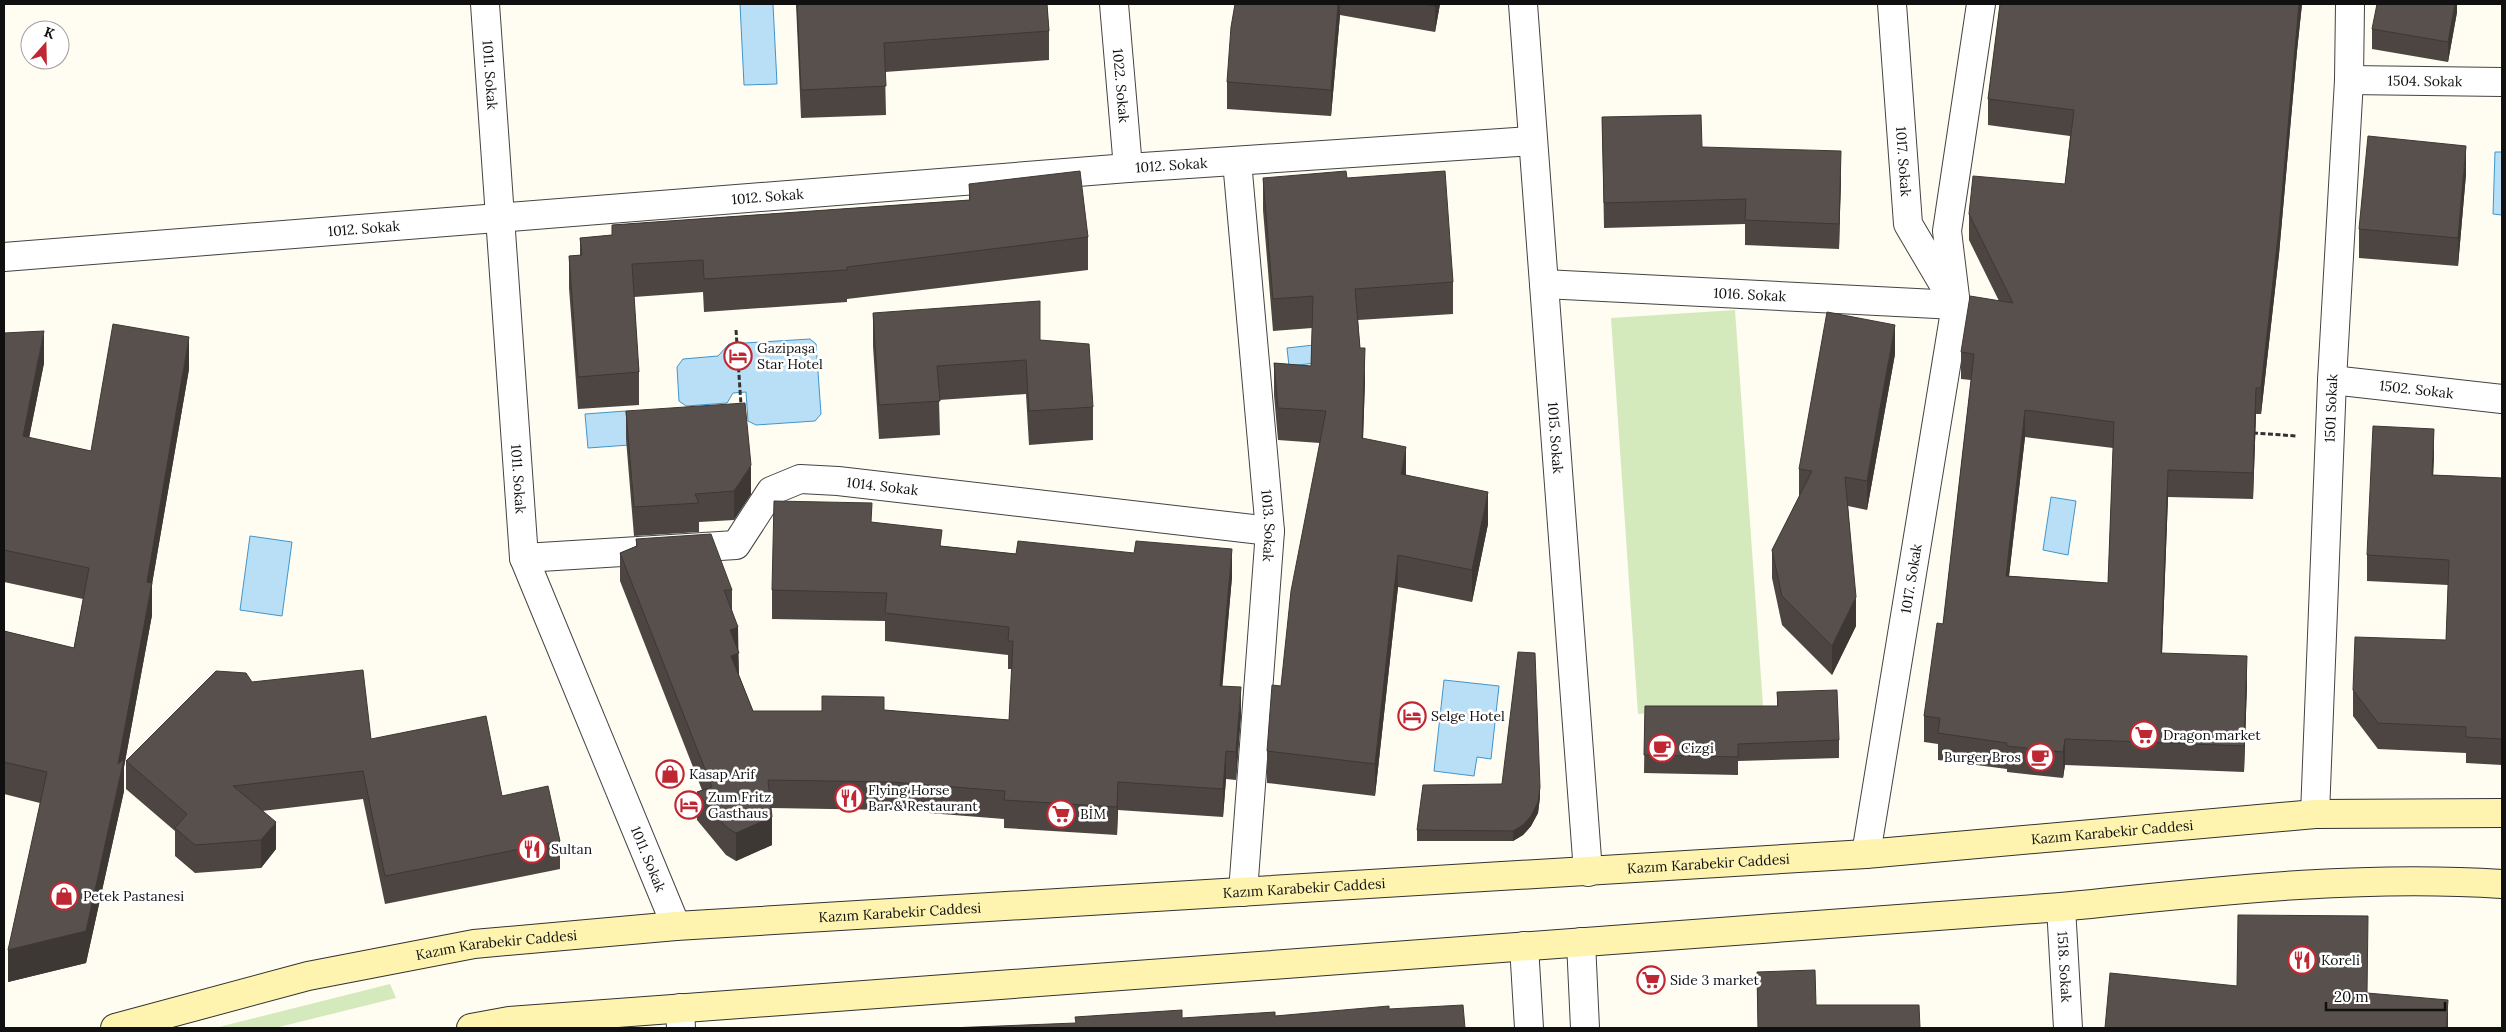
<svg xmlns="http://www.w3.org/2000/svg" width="2506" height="1032" font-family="Lora,serif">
	<rect width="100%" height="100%" fill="#fffcf2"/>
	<path fill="#d4eabc" d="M1735 310 1763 706 1638 714 1611 318Z
		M390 984 396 998 275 1028H215Z"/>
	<path fill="#b8dff6" stroke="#3f96cc" d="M740 4H773L777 84 744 85Z
		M2495 152H2502V215L2493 214Z
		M810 339 816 344 821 414 815 421 756 425 748 421 746 392 733 393 727 403 686 406 679 401 677 367 683 359 718 356 729 344Z
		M1350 341 1352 359 1289 366 1287 348Z
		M626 411 629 445 588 448 585 414Z
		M2051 497 2076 501 2068 555 2043 550Z
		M250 536 292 542 282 616 240 610Z
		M1444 680 1499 686 1491 759 1477 757 1474 776 1434 771Z"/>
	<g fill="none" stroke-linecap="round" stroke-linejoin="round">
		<g stroke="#434343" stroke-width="30">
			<g id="street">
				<path id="s1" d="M485 4 524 558 676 926"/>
				<path id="s2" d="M1114 4 1128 168"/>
				<path id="s3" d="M1523 4 1588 872"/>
				<path id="s4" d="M1892 4 1908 224 1951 297"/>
				<path id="s5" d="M2349 80 2502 82"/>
				<path id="s6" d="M1237 161 1270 531 1243 892"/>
				<path id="s7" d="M4 257 1128 168 1532 141"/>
				<path id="s8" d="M1544 284 1956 305"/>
				<path id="s9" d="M2332 380 2502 399"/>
				<path id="s10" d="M524 558 736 545 771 491 800 479 838 481 1270 531"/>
				<path id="s11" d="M2315 814 2332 380 2349 80 2350 4"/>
				<path id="s12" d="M1866 854 1956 305 1947 231 1981 4"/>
				<path id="s13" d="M2061 907 2068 1028"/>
				<path d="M1581 942 1585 1028"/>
				<path d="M1524 946 1529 1028"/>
				<path d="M680 1008 681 1028"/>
			</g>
		</g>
		<g stroke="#323232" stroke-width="30">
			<g id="secondary">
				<path id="s14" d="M115 1028 308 976 474 944 676 926 1866 854 2315 814 2502 813"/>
				<path d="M471 1028 509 1021 2061 907C2208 892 2355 874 2502 884"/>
			</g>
		</g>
		<path stroke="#323232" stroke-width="3" stroke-dasharray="5 2.5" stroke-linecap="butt" d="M736 330 741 405
			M2253 433 2297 436"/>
		<use href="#street" stroke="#fff" stroke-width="28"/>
		<use href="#secondary" stroke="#fef4af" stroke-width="28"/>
	</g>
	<path fill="#4c4541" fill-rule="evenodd" d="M796 4H1047L1049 31V60L885 72 886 115 801 118Z
		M1235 4H1440L1435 32 1340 15 1331 116 1227 109V82Z
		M2000 4H2302L2297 51 2279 254 2261 414H2256L2253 499 2168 497 2162 653 2247 683 2244 772 2065 765 2063 778 2007 772V769L1938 760V744L1924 742V716L1943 624 1971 380 1961 379V352L1999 301 1969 240V214L2065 184 2070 136 1988 125V99ZM2025 437 2113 448 2108 583 2009 576Z
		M2457 4V12L2448 62 2372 49V29Z
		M1602 117 1702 147 1841 176 1839 249 1745 245V224L1604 228Z
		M2466 174 2458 266 2359 258V229Z
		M1263 178H1347L1453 282V314L1358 320 1360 348 1365 380 1363 438 1406 475 1488 524 1472 602 1398 587 1375 796 1267 783V751L1281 686 1320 443 1278 440 1274 395V363L1311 366 1312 328 1273 331 1263 210Z
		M969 184 1088 237V270L847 299V302L704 312 703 292 634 297 639 372V405L578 409 569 288V256L580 255V238L612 235V225L969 200Z
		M873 313 1040 340 1093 407V440L1029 445 1026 394 939 400 940 435 879 439 873 346Z
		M4 333 44 363 29 438 91 451 189 369 152 584V615L124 767V791L86 963 8 982 40 803 4 794V631L74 648 83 599 4 582Z
		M1895 354 1867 510 1848 506 1856 626 1832 675 1782 625 1772 578V550L1799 497V469Z
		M626 411 751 494 734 520 699 522V532L634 536 626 439Z
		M2434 455 2433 475 2502 478V765L2466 763V753L2378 749 2353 716V690L2446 640 2448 585 2367 581V555Z
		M872 522 942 546 1232 577 1222 686 1241 715 1236 780 1226 779 1223 817 1118 810 1117 835 1004 828V819L891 810 771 808 772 845 736 861 726 855 697 820V792L702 790 620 581V553L636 546V539L732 590V610L738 651 739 675 753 711H822L884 710 1009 720 1012 669H1008V655L885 641V621L772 619V590Z
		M1777 692 1839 740V758L1738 761V775L1644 773 1645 706H1777Z
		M371 739 502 796 560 841V869L385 904 363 799 262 811 276 849 261 868 195 873 175 856V831L126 789V761Z
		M1540 797 1538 813 1531 826 1523 835 1513 841H1417V830Z
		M1757 972 1816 1005 1920 1028H1758Z"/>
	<path fill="#3e3835" d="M1338 4H1340V15L1331 116V90Z
		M1435 4H1440L1435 32Z
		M2299 4H2302L2297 51 2279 254 2261 414V388Z
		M2455 4H2457V12L2448 62V42Z
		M2466 146V174L2458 266V238Z
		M1841 151V176L1839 249V224Z
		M1895 325V354L1867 510V481Z
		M44 331V363L23 468V436Z
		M189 337V369L152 584V615L124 767V791L86 963 8 982V950L118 764 147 582Z
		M1365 348V380L1362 470V438Z
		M2256 388V414L2253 499V473Z
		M2025 410V437L2006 602V576Z
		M2434 429V455L2432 501V475Z
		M1406 447V479L1401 474Z
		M751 465V494L734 520V491Z
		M2168 470V497L2161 680V653Z
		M1488 492V524L1472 602V570Z
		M1232 549V577L1220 714V686Z
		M1398 555V587L1375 796V764Z
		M1856 597V626L1832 675V646Z
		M738 627 739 681 731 684 730 630Z
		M2247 656V683L2244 772V746Z
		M1241 687V715L1236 780V752Z
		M2065 739V765L2063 778V752Z
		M1226 751V779L1223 817V789Z
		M1118 782V810L1117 835V807Z
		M1540 787V797L1538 813 1531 826 1523 835 1513 841V831Z
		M772 817V845L736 861V833Z
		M276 822V849L261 868V840Z
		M2448 1000V1028H2446Z"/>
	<path fill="#58504c" stroke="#3e3835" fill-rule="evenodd" d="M797 4H1047L1049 31 884 43 886 86 801 90Z
		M1235 4H1338L1331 90 1227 82 1231 27Z
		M1424 4H1435V6Z
		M2000 4H2299L2279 228 2261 388H2256L2253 473 2168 470 2161 653 2247 656 2244 746 2065 739 2063 752 2007 746V743L1938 733 1940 718 1924 716 1937 623 1943 624 1974 354 1961 352 1970 296 2013 303 1969 214 1973 176 2065 184 2074 110 1988 99ZM2025 410 2114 422 2108 583 2006 576Z
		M2377 4H2455L2448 42 2372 29Z
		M1701 115 1702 147 1841 151 1839 224 1745 220 1746 199 1604 203 1602 117Z
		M2368 136 2466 146 2458 238 2359 229Z
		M1080 171 1088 237 847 267V270L704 279 703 260 632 264 639 372 578 377 569 256 582 255 580 238 612 235V225L970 200 969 184Z
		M1346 171 1347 178 1445 171 1453 282 1355 289 1360 348H1365L1362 438 1406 447 1401 474 1488 492 1472 570 1398 555 1375 764 1267 751 1272 685 1281 686 1291 591 1326 411 1278 408 1274 363 1311 366 1313 296 1273 299 1263 178Z
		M1040 301V340L1089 344 1093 407 1029 411 1026 360 937 366 940 401 879 405 873 313Z
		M1827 312 1895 325 1867 481 1845 477 1856 597 1832 646 1782 596 1772 550 1812 471 1799 469Z
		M113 324 189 337 147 582 152 583 118 764 124 759 86 931 8 950 47 772 4 762V631L74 648 89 568 4 550V333L44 331 23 436 91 451Z
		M745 403 751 465 734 491 695 494 699 503 634 507 626 411Z
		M2373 426 2434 429 2432 475 2502 478V739L2466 737V727L2378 723 2353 690 2355 637 2446 640 2449 560 2367 555Z
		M774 501 872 503 871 522 942 530 940 546 1016 554 1018 541 1134 553 1136 541 1232 549 1220 686 1241 687 1236 752 1226 751 1223 789 1118 782 1117 807 1004 800 1005 791 891 782 768 780 772 817 736 833 726 827 697 792 712 787 620 553 637 546 636 539 711 534 732 590H724L738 627 730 630 739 653 731 656 753 711H822V696L884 697V710L1009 720 1013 641H1008L1009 627 885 613 887 593 772 590Z
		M1518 652 1535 653 1540 787 1538 802 1531 816 1523 825 1513 831 1417 830 1423 785 1502 784Z
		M363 670 371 739 486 716 502 796 548 786 560 841 385 876 363 771 233 786 276 822 261 840 195 845 175 828 187 814 126 761 216 671 246 673 252 682Z
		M1837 690 1839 740 1738 744V757L1644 755 1645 706H1778L1777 692Z
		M2238 915 2368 916 2367 993 2448 1000 2446 1028H2105L2110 973 2237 986Z
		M1815 970 1816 1005H1919L1920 1028H1758L1757 972Z
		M1463 1005 1465 1028H949L1076 1023 1075 1017 1182 1010V1018L1275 1012V1016L1389 1006V1009Z"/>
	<defs>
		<g id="hotel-ring" transform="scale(1.4375)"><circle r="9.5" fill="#fff" stroke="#bf2832" stroke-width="1.5"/><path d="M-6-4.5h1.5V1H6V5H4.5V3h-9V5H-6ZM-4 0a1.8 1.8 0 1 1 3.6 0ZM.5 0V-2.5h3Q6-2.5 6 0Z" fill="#bf2832"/></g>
		<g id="supermarket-ring" transform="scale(1.4375)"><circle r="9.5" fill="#fff" stroke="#bf2832" stroke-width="1.5"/><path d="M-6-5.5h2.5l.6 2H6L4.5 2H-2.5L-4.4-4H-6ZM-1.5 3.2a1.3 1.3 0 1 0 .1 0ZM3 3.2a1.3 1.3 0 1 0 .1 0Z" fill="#bf2832"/></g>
		<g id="cafe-ring" transform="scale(1.4375)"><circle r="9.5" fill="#fff" stroke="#bf2832" stroke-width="1.5"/><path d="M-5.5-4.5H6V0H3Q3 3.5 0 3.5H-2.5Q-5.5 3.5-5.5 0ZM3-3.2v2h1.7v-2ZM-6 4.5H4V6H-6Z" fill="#bf2832"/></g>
		<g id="shop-ring" transform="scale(1.4375)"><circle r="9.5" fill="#fff" stroke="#bf2832" stroke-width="1.5"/><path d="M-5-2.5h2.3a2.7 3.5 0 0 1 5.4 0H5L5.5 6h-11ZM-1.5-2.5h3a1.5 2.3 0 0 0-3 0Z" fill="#bf2832"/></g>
		<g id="restaurant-ring" transform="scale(1.4375)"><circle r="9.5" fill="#fff" stroke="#bf2832" stroke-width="1.5"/><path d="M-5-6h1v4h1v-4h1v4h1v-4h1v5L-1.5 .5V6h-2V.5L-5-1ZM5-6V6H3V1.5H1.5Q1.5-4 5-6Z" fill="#bf2832"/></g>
	</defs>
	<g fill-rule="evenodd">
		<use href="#hotel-ring" x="738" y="356"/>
		<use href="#hotel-ring" x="1412" y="716"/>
		<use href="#supermarket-ring" x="2144" y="735"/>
		<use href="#cafe-ring" x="1662" y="748"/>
		<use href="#cafe-ring" x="2040" y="757"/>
		<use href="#shop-ring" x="670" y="774"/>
		<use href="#restaurant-ring" x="849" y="798"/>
		<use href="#hotel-ring" x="689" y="805"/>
		<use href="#supermarket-ring" x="1061" y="814"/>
		<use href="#restaurant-ring" x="532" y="849"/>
		<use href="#shop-ring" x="64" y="896"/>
		<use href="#restaurant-ring" x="2302" y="960"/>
		<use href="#supermarket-ring" x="1651" y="980"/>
	</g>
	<g text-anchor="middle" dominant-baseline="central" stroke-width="5" stroke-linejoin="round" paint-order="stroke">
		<g font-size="14" fill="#101010" stroke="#fff">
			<text stroke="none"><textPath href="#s1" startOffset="71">1011. Sokak</textPath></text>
			<text stroke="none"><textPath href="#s5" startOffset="76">1504. Sokak</textPath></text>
			<text stroke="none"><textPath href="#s2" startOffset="82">1022. Sokak</textPath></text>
			<text stroke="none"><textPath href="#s4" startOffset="158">1017. Sokak</textPath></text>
			<text stroke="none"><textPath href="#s7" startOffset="1171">1012. Sokak</textPath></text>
			<text stroke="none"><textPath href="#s7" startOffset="766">1012. Sokak</textPath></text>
			<text stroke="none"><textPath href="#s7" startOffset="361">1012. Sokak</textPath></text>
			<text stroke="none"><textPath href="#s8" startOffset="206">1016. Sokak</textPath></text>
			<text stroke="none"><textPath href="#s9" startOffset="85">1502. Sokak</textPath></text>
			<text stroke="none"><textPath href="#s11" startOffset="406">1501 Sokak</textPath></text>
			<text stroke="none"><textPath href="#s3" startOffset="435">1015. Sokak</textPath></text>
			<text stroke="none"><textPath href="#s1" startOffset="476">1011. Sokak</textPath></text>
			<text stroke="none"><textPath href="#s10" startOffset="391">1014. Sokak</textPath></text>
			<text stroke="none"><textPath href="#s6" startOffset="366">1013. Sokak</textPath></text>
			<text stroke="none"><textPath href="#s12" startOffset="279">1017. Sokak</textPath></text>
			<text stroke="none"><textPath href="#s14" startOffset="2011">Kazım Karabekir Caddesi</textPath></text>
			<text stroke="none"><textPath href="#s1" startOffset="881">1011. Sokak</textPath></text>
			<text stroke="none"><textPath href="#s14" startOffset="1606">Kazım Karabekir Caddesi</textPath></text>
			<text stroke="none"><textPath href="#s14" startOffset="1201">Kazım Karabekir Caddesi</textPath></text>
			<text stroke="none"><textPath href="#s14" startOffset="796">Kazım Karabekir Caddesi</textPath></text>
			<text stroke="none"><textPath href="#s14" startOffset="391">Kazım Karabekir Caddesi</textPath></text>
			<text stroke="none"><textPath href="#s13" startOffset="60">1518. Sokak</textPath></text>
		</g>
		<g font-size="14" fill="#101010" stroke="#fff" text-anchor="start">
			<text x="757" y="348">Gazipaşa<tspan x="757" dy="16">Star Hotel</tspan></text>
			<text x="1431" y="716">Selge Hotel</text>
			<text x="2163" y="735">Dragon market</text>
			<text x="1681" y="748">Cizgi</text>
			<text x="2021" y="757" text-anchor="end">Burger Bros</text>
			<text x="689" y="774">Kasap Arif</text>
			<text x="868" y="790">Flying Horse<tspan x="868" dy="16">Bar &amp; Restaurant</tspan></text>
			<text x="708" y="797">Zum Fritz<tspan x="708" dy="16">Gasthaus</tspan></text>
			<text x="1080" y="814">BİM</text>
			<text x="551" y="849">Sultan</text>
			<text x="83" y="896">Petek Pastanesi</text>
			<text x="2321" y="960">Koreli</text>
			<text x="1670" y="980">Side 3 market</text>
		</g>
	</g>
	<rect width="2506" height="1032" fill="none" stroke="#101010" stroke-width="10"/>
	<g transform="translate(45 45) rotate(20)"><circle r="24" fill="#ffffff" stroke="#9f9f9f"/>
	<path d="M0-4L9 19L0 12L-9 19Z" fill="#bf2832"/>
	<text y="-8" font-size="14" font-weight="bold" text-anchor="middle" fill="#101010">K</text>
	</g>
	<path d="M2326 1002v8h119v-8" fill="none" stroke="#101010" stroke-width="2.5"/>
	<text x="2334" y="1002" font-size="15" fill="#101010" stroke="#ffffff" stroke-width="4" paint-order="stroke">20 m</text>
</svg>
